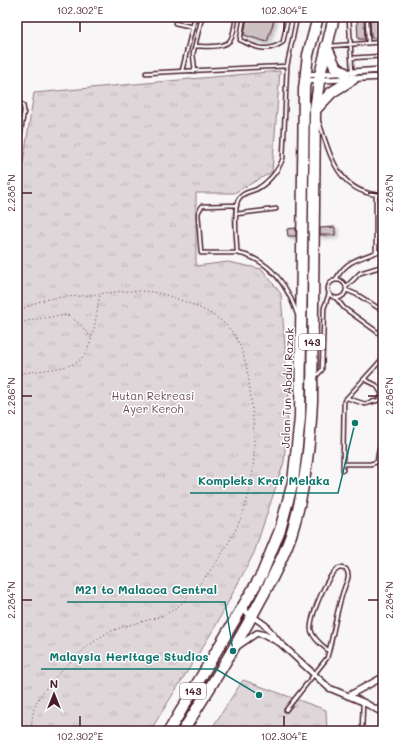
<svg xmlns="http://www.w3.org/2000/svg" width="400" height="748" font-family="Mali,sans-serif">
	<defs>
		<pattern id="grass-tufts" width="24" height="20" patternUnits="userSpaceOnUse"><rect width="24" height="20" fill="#ded6d9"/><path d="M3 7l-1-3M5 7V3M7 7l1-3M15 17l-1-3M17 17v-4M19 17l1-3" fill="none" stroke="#c0b7ba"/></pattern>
		<filter id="shadow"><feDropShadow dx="2.5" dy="2.5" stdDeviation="2" flood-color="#0004"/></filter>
	</defs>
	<rect width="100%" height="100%" fill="#f8f6f7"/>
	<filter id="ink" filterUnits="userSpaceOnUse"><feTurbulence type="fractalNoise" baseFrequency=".025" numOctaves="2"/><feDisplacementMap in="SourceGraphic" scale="8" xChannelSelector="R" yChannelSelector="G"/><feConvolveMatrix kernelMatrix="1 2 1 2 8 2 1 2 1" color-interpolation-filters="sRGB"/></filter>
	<g filter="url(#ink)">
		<path fill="url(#grass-tufts)" stroke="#947a82" d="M280 71 272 172 234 193H196V266L228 262 262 269 281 294 289 399 284 462 254 553 215 627 150 731H17V201L34 93Z
			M243 680 326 710 327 731H210Z"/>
		<path fill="#cdc1c4" stroke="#4a1f2b" filter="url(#shadow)" d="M247 17H275L267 42 244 35Z
			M357 20H364L365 39H358Z
			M370 20H383V38H371Z
			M335 227V235H320V228Z
			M296 228V236H288L287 229Z"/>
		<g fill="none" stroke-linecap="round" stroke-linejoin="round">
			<g stroke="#4a1f2b" stroke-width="5.5">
				<path id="lane" d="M244 17 240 40C256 48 267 53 283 42L288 17
					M367 17 368 43
					M175 23 193 27
					M195 46C204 46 226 49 231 39 234 33 235 24 236 17
					M330 46 383 42
					M351 58 383 56
					M182 71 195 17
					M195 71 193 54 202 17
					M352 71 349 18 367 17
					M146 73 287 66
					M17 102 23 105 24 111 17 156
					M319 122C330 155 339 195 383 195
					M376 195V252
					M237 205 202 206 198 213 201 253H237
					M236 214 276 209
					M328 289a9 9 0 1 1 18 0a9 9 0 1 1-18 0Z
					M336 280C344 260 365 257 383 250
					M346 287 360 273 383 266
					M346 290 358 295 383 311
					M336 298 344 308 383 336
					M297 314C287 284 269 259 237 253 237 239 233 212 238 200 242 192 251 192 257 189 268 183 279 170 283 158L287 66 297 17
					M315 377 322 370 324 308 329 294
					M347 398 365 404 379 400 382 394 376 385 364 379
					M343 464 344 401 383 358
					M343 470V464H370L377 462 379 449 383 441
					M286 710 327 658C334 634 336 610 345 586 348 579 350 575 346 569L340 568C328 571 310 617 311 630 313 639 323 646 329 651
					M362 731 363 703"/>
			</g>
			<g stroke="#4a1f2b" stroke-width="8">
				<path id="street" d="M305 75 383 70
					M304 81 383 77
					M242 609 265 625 279 642 329 688 363 702 383 713
					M238 646 257 633 265 635 278 642
					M348 696 383 677"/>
			</g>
			<g stroke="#4a1f2b" stroke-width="13">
				<path id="highway" d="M326 46 335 66 345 73
					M315 110 332 92 353 79
					M169 731 262 574 280 530 293 482 300 418 304 89 308 55 318 17
					M183 731C210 688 237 645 260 601 272 579 283 558 291 535 305 491 310 447 312 401L315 110 320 75 334 17"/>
			</g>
			<path stroke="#4a1f2b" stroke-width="1" stroke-dasharray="1 3" stroke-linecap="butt" d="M17 311C27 307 38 301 48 299 59 297 70 297 81 296 108 293 139 287 166 295 231 317 244 331 251 399 259 471 253 513 209 572 198 586 188 600 173 610 152 623 126 622 104 635 86 645 42 686 35 706 32 714 32 722 31 731
				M17 324 35 319 68 315 80 324 91 338
				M17 374C32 371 66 369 77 362 94 352 96 312 100 294"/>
			<use href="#lane" stroke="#fff" stroke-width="2.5"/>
			<use href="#street" stroke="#fff" stroke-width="5"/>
			<use href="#highway" stroke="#fff" stroke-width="10"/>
		</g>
	</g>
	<path fill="none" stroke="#4a1f2b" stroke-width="1.5" d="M80 22V32M284 22V32M22 193H32M368 193H378M22 396H32M368 396H378M22 600H32M368 600H378M80 716V726M284 716V726"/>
	<g text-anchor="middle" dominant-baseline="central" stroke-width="3" stroke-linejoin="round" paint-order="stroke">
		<g fill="#fff" stroke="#80626b" stroke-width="1">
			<rect x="299" y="334" width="26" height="16" rx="3"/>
			<rect x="180" y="683" width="26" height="16" rx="3"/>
		</g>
		<g font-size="10" font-weight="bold" fill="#4a1f2b">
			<text x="312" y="342">143</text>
			<text x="193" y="691">143</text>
		</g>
		<g font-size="11" fill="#4a1f2b" stroke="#fff">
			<text transform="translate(287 388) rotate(-88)">Jalan Tun Abdul Razak</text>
		</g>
		<g font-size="11" fill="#6f4d56" stroke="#fff">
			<text x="153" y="395">Hutan Rekreasi<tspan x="153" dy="13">Ayer Keroh</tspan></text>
		</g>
	</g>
	<path fill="none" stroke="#0f766e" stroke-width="1.5" d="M355 423L338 493H190M233 651L225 602H67M259 695L216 669H41"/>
	<g fill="#0f766e" stroke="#fff" stroke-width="1.5">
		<circle cx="355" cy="423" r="4"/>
		<circle cx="233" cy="651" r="4"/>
		<circle cx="259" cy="695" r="4"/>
	</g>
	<g font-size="12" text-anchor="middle" font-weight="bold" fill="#0f766e" stroke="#fff" stroke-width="3" stroke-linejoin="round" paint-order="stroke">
		<text x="264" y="485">Kompleks Kraf Melaka</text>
		<text x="146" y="594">M21 to Malacca Central</text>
		<text x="129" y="661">Malaysia Heritage Studios</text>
	</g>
	<rect width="400" height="748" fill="none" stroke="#fff" stroke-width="44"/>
	<g transform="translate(54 694)" stroke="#ffffff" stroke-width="3" paint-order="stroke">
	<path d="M0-3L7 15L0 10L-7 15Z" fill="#4a1f2b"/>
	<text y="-6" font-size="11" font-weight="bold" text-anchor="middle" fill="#4a1f2b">N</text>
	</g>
	<rect x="22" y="22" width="356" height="704" fill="none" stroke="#4a1f2b" stroke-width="1.5"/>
	<g font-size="10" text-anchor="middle" fill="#4a1f2b">
		<text x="80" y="14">102.302°E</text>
		<text x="284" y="14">102.304°E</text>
		<text transform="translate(11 193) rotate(-90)" y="4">2.288°N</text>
		<text transform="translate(389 193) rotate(-90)" y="4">2.288°N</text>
		<text transform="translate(11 396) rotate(-90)" y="4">2.286°N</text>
		<text transform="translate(389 396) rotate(-90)" y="4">2.286°N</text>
		<text transform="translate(11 600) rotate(-90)" y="4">2.284°N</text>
		<text transform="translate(389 600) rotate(-90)" y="4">2.284°N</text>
		<text x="80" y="740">102.302°E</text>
		<text x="284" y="740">102.304°E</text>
	</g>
</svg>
